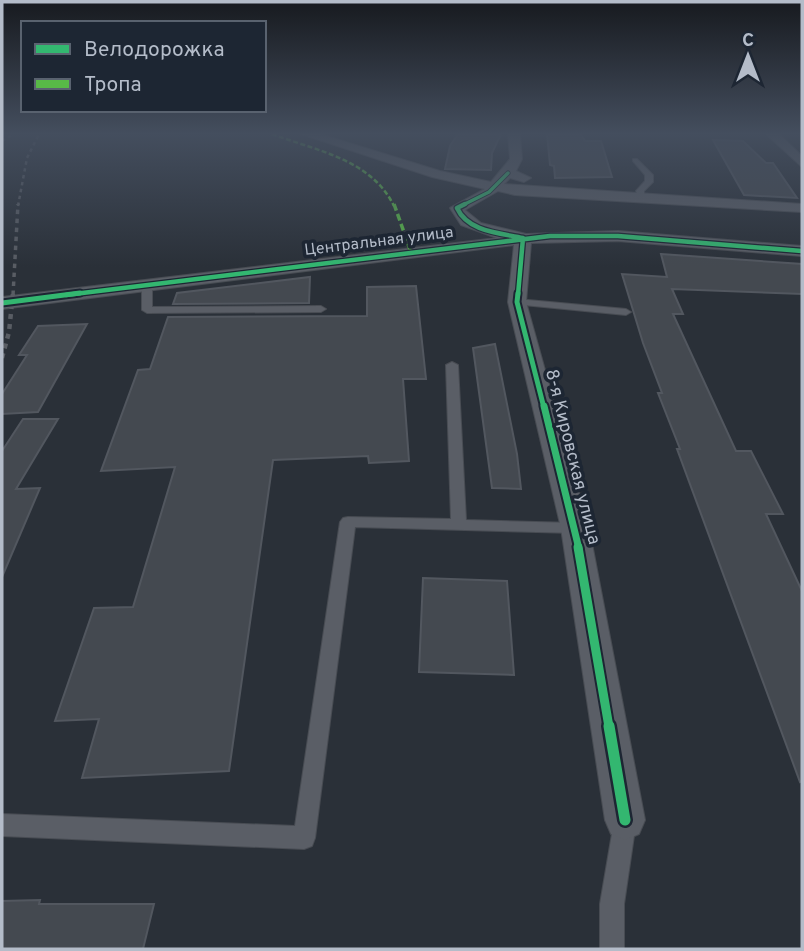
<svg xmlns="http://www.w3.org/2000/svg" width="804" height="951" font-family="Overpass,sans-serif">
	<rect width="100%" height="100%" fill="#2a3038"/>
	<path fill="#444950" stroke="#52575f" stroke-width="2" d="M458 134H501L492 153 491 170 445 169 450 146Z
		M547 134H581L585 141H601L612 177 555 178 554 166 550 165Z
		M713 140 743 141 766 163H773L797 198 744 195Z
		M661 254 802 264V294L672 289 683 314H673L736 451H751L783 514H766L802 591V781L800 782 677 449H680L658 393H662L643 343 622 274 667 277Z
		M310 277 309 303 173 304 177 293Z
		M416 286 426 379H403L409 461 369 463 368 456 273 460 229 771 82 778 99 719 55 721 94 608 133 607 175 467 101 471 138 370 150 369 168 317 367 316V287Z
		M87 324 38 412 2 414V394L27 355H19L38 326Z
		M495 344 517 454 521 489 492 488 473 348Z
		M23 419H58L16 489 40 488 2 577V451Z
		M423 578 507 581 514 675 419 672Z
		M40 900 39 904H154L143 949H2V901Z"/>
	<g fill="none" stroke-linecap="round" stroke-linejoin="round">
		<g stroke="#484c53" stroke-width="2">
			<path id="service" d="M633 159H637L653 175V182L644 191 645 201H639L636 191 645 181V175L633 161Z
				M147 281 152 284V307L321 306 326 309 321 312 147 313 142 310V284Z
				M517 299 626 309 631 312 626 315 513 304V300Z
				M452 362 458 365 466 520 575 523 580 524 583 528 580 532 575 533 355 527 315 838 312 846 304 849 2 836V814L295 826 340 522 343 518 348 517 451 519 446 365Z
				M625 811 633 814 636 822 624 904V949H600V904L614 822 617 814Z"/>
		</g>
		<g stroke="#484c53" stroke-width="2">
			<path id="minor" d="M301 134H320L440 171 491 182 510 159 508 134H520L522 159 516 171 531 178 524 182 510 178 504 184 802 204V212L515 195 498 191 465 210 481 223 526 234 618 231 802 246V256L618 241 531 243 526 302 589 528 645 820 639 834 625 840 611 834 605 820 561 528 508 302 514 245 2 309V297L497 238 461 225 450 208 485 189 432 177Z
				M766 134H779L802 156V167Z"/>
		</g>
		<use href="#service" fill="#5a5e66" fill-rule="evenodd"/>
		<use href="#minor" fill="#5a5e66" fill-rule="evenodd"/>
		<path stroke="#595d64" stroke-width="2.5" stroke-dasharray="3.5 3.5" stroke-linecap="butt" d="M2 141 13 134
			M18 206 27 158 39 134"/>
		<path stroke="#595d64" stroke-width="3.5" stroke-dasharray="4.5 4.5" stroke-linecap="butt" d="M13 295 18 204"/>
		<path stroke="#595d64" stroke-width="4.5" stroke-dasharray="5 5" stroke-linecap="butt" d="M2 358 9 332 13 293"/>
		<path stroke="#58b947" stroke-width="2.5" stroke-dasharray="5 2.5" stroke-linecap="butt" d="M272 134C317 151 371 159 394 206"/>
		<path stroke="#58b947" stroke-width="3.5" stroke-dasharray="7 3.5" stroke-linecap="butt" d="M394 204 411 252"/>
		<g stroke="#1d2633" stroke-width="5">
			<path id="cycleway-far5" d="M461 206 489 192 508 173"/>
		</g>
		<g stroke="#1d2633" stroke-width="7">
			<path id="cycleway-far4" d="M465 204 457 208C468 232 500 233 523 238L518 295
				M66 295 550 236H618L802 251"/>
		</g>
		<g stroke="#1d2633" stroke-width="9">
			<path id="cycleway-far3" d="M518 293 517 302 544 408
				M2 303 80 293"/>
		</g>
		<g stroke="#1d2633" stroke-width="11">
			<path id="cycleway-far2" d="M544 406 579 549"/>
		</g>
		<g stroke="#1d2633" stroke-width="13">
			<path id="cycleway-far1" d="M578 547 609 727"/>
		</g>
		<g stroke="#1d2633" stroke-width="16">
			<path id="cycleway" d="M609 726 625 820"/>
		</g>
		<use href="#cycleway-far5" stroke="#33b770" stroke-width="3.5"/>
		<use href="#cycleway-far4" stroke="#33b770" stroke-width="4.5"/>
		<use href="#cycleway-far3" stroke="#33b770" stroke-width="5"/>
		<use href="#cycleway-far2" stroke="#33b770" stroke-width="7"/>
		<use href="#cycleway-far1" stroke="#33b770" stroke-width="9"/>
		<use href="#cycleway" stroke="#33b770" stroke-width="11"/>
	</g>
	<linearGradient id="sky" x2="0" y2="1"><stop stop-color="#171a1f"/><stop offset="0.5" stop-color="#444e5e"/><stop offset="1" stop-color="#444e5e" stop-opacity="0"/></linearGradient>
	<rect width="804" height="267" fill="url(#sky)"/>
	<g text-anchor="middle" dominant-baseline="central" stroke-width="7" stroke-linejoin="round" paint-order="stroke">
		<g font-size="16" fill="#b4bcc9" stroke="#1d2633">
			<text transform="translate(379 242) rotate(-7)">Центральная улица</text>
		</g>
		<g font-size="18" fill="#b4bcc9" stroke="#1d2633">
			<text transform="translate(572 457) rotate(76)">8-я Кировская улица</text>
		</g>
	</g>
	<rect width="804" height="951" fill="none" stroke="#b4bcc9" stroke-width="7"/>
	<rect x="21" y="21" width="245" height="91" fill="#1d2633" stroke="#59626f" stroke-width="2"/>
	<rect x="35" y="44" width="35" height="10" fill="#33b770" stroke="#59626f" stroke-width="2"/>
	<text x="84" y="56" font-size="21" fill="#b4bcc9">Велодорожка</text>
	<rect x="35" y="79" width="35" height="10" fill="#58b947" stroke="#59626f" stroke-width="2"/>
	<text x="84" y="91" font-size="21" fill="#b4bcc9">Тропа</text>
	<g transform="translate(748 56)" stroke="#1d2633" stroke-width="5" paint-order="stroke">
	<path d="M0-5L12 26L0 18L-12 26Z" fill="#b4bcc9"/>
	<text y="-10" font-size="19" font-weight="bold" text-anchor="middle" fill="#b4bcc9">С</text>
	</g>
</svg>
